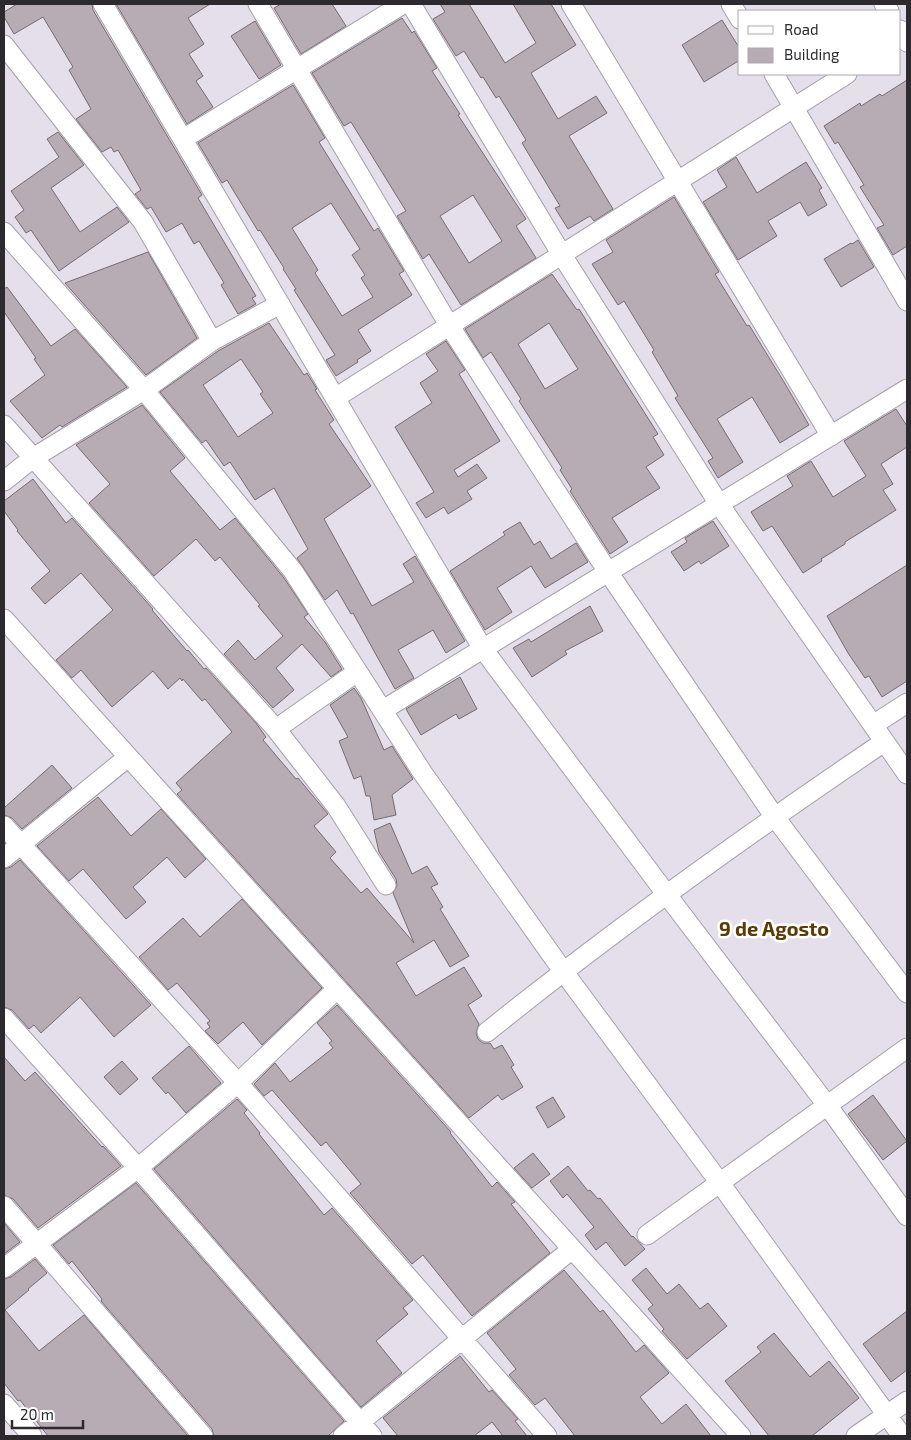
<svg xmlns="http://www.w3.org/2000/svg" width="911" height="1440" font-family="'Exo 2',sans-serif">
	<rect width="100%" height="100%" fill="#e5dfeb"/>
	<path fill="#b7abb4" stroke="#766b73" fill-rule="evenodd" d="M17 4H92L93 10 202 195 198 198 256 296 252 298 256 304 238 314 221 285 224 283 199 241 194 244 182 223 166 232 151 207 147 209 135 194 141 190 118 150 114 152 111 147 102 152 76 119 91 109 69 70 73 67 43 17 14 34 4 17V12Z
		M116 4H210L188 18 204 44 189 54 203 76 196 81 213 107 187 124Z
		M281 4H332L346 26 301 54 274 8Z
		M440 4H469L505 63 536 43 513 4H551L576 45 531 73 558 119 596 96 607 113 569 136 613 209 594 221 590 216 568 229 555 208 560 206 522 143 526 140 499 96 496 98 483 77 481 78 464 51 456 56 433 19 445 12Z
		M402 18 412 33 414 31 437 68 432 71 460 114 458 115 526 219 516 226 536 258 461 305 429 254 423 259 397 216 406 211 351 122 344 126 312 73ZM473 195 502 241 469 263 440 216Z
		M722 20 740 49V60L704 82 682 45Z
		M255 21 281 65 259 79 231 36Z
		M907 80V246L893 255 877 228 884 225 860 187 864 185 838 142 835 144 824 126 860 103 861 106 880 94 882 96Z
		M293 85 325 138 319 142 374 231 378 228 404 271 399 274 412 295 358 330 371 351 357 360 358 362 336 376 326 360 335 355 294 290 296 289 283 269 284 268 260 230 258 231 227 180 222 183 198 143ZM331 203 360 249 352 255 365 275 361 278 373 297 342 316 315 273 318 270 292 228Z
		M58 132 84 165 51 188 80 232 117 207 129 222 59 271 31 230 26 233 15 217 24 210 11 191 59 157 47 139Z
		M736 157 757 193 806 162 822 188 819 190 827 205 808 216 800 202 768 221 777 236 738 260 703 202 727 187 717 170Z
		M674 197 719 272 715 274 747 326 749 325 784 382 809 425 780 443 752 397 717 419 743 462 718 478 708 461 713 458 675 398 678 396 652 352 654 350 624 301 618 305 592 264 613 252 606 240Z
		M858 240 874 267 841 287 824 259 851 243 852 244Z
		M148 252 197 338 146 375 65 283Z
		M552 274 577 310 579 309 658 434 653 437 664 455 646 467 660 488 612 518 628 542 610 554 570 491 572 489 560 470 562 468 519 401 521 399 491 352 483 358 465 329ZM549 323 578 369 545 389 518 344Z
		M7 287 51 346 75 329 127 387 62 427 60 425 42 438 10 401 45 375 34 359 36 358 4 312V289Z
		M269 323 304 375 307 373 317 389 315 390 334 420 329 424 371 486 324 519 372 606 414 582 403 564 415 556 465 641 446 653 433 630 398 650 414 678 395 689 353 613 351 614 337 590 325 600 297 558 308 549 274 488 255 500 230 462 224 466 206 440 202 443 160 392 218 351ZM241 359 263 392 260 394 273 413 238 437 203 385Z
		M446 341 465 370 459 374 500 441 454 470 458 477 477 464 487 478 467 491 472 499 448 514 444 507 426 518 416 503 434 492 395 427 432 403 420 383 438 371 426 354Z
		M142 405 185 458 170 471 220 530 235 518 284 578 308 614 304 617 325 642 342 669 331 677 302 644 276 668 294 690 273 708 224 654 238 640 255 660 283 636 258 606 260 605 220 557 215 561 196 539 154 576 89 503 110 484 76 445Z
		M896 409 907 426V447L881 464 893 484 883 490 896 510 845 542V544L821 559 822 561 803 573 772 526 763 531 751 512 793 486 787 476 811 461 833 497 866 476 844 441Z
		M33 479 66 523 72 518 153 609 152 610 187 651 188 650 204 669 206 668 256 723 266 737 263 740 296 779 298 778 328 814 314 826 336 852 330 858 361 893 367 888 414 943 393 893 397 885 396 879 379 852 374 830 390 823 412 874 427 866 438 884 431 887 443 907 440 909 469 956 450 967 434 940 396 963 416 996 464 967 482 996 468 1005 479 1024 476 1033 478 1039 483 1043H490L494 1049 502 1045 514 1065 511 1067 523 1087 502 1100 498 1095 469 1118 177 794 182 790 176 783 232 732 205 699 202 701 183 679 182 681 180 678 168 689 153 671 112 707 81 670 72 678 56 660 113 610 81 573 45 604 31 588 50 571 17 531 18 530 4 511V501Z
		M713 521 729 546 701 564 699 561 684 571 671 552 687 542 685 538Z
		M520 522 534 545 540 541 551 559 576 543 588 562 545 588 531 566 497 588 512 612 485 630 450 571 505 535 503 532Z
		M907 565V681L882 697 869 676 865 678 848 653 827 616Z
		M590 606 603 631 565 651 567 654 532 677 513 648 529 639 531 642Z
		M460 677 477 709 459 719 456 714 421 735 406 709Z
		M354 688 361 698 384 750 392 746 413 779 392 795 396 815 374 820 370 796H366L361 776 354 779 339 741 348 737 330 705Z
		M52 765 72 788 22 829 12 818 4 815V808Z
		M98 797 131 836 161 809 206 859 185 878 167 857 133 887 146 902 126 919 83 869 69 881 37 846Z
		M20 860 151 1005 114 1037 80 997 41 1033 34 1025 29 1029 12 1010 4 1007V869L11 867Z
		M242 899 322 988 262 1045 243 1022 218 1044 205 1031 210 1027 207 1023 210 1021 177 983 168 990 139 957 183 918 200 937Z
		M337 1005 451 1132 450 1133 492 1187 497 1182 515 1202 511 1204 550 1253 472 1316 423 1255 412 1264 350 1193 361 1184 326 1142 321 1146 272 1090 264 1096 254 1084 275 1063 290 1082 333 1048 329 1043 332 1041 317 1023Z
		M189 1046 221 1083 186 1113 168 1092 166 1094 152 1078Z
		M4 1057 25 1081 35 1072 102 1147 103 1146 121 1166 38 1228 13 1199 4 1195Z
		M122 1061 138 1079 120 1095 104 1077Z
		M873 1095 907 1141 883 1160 848 1114Z
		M553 1097 565 1117 548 1128 536 1107Z
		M237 1099 247 1110 244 1113 260 1133 259 1134 324 1215 332 1208 413 1300 403 1308 408 1314 376 1341 402 1373 361 1407 154 1169Z
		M533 1153 550 1174 532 1188 514 1168Z
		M568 1166 588 1191 590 1190 598 1199 600 1198 632 1237 633 1236 645 1249 625 1266 606 1242 596 1250 585 1235 594 1227 567 1194 563 1198 550 1181Z
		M136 1183 344 1421 328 1436H214L212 1429 101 1301 102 1299 72 1261 69 1264 53 1245Z
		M4 1223 20 1242 4 1254Z
		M35 1259 47 1273 28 1289 29 1290 5 1310 39 1351 84 1315 188 1436H48L20 1400 18 1401 4 1383V1279L11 1277Z
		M646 1268 667 1294 679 1284 700 1309 708 1303 727 1326 687 1359 662 1331 664 1329 648 1309 653 1305 632 1280Z
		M564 1270 600 1312 603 1310 636 1352 644 1345 669 1373 640 1397 662 1424 686 1404 711 1436H575L545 1398 535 1405 509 1375 516 1369 487 1333Z
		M907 1311V1370L891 1382 863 1344Z
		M774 1333 810 1377 829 1361 859 1398 812 1436H769L725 1381 761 1352 757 1347Z
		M460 1356 489 1392 492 1390 518 1419 515 1421 527 1436H503L492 1422 474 1436H398L383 1418Z"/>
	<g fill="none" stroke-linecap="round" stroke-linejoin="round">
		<g stroke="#a69fab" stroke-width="21">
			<path id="minor" d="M103 4 483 649 667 895 827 1105 907 1216
				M258 4 449 325 608 572 774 816 907 993
				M411 4 562 255 719 504 907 774
				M571 4 831 436
				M731 4 740 19
				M884 4 889 11
				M900 30 907 42
				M4 45 143 222 212 341
				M774 74 907 301
				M183 139 403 4
				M4 232 144 390 293 571 422 772 563 971 720 1183 902 1436
				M335 398 847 74
				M4 425 276 729 336 806 386 885
				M4 481 33 458 144 390 212 341 280 304
				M4 619 741 1436
				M383 710 907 389
				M873 725 907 703
				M276 729 357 672
				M4 826 238 1083 547 1436
				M4 858 128 757
				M4 1018 138 1168 372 1436
				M487 1032C615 929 748 834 884 742
				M4 1206 203 1436
				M647 1235 907 1048
				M4 1268 138 1168 238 1083 337 989
				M4 1404 32 1436
				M343 1436 572 1249
				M856 1436 907 1401"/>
		</g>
		<use href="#minor" stroke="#fff" stroke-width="19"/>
	</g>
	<g text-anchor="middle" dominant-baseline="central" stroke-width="5" stroke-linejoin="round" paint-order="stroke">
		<g font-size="20" font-weight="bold" fill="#5c3b02" stroke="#fff">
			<text x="774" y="928">9 de Agosto</text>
		</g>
	</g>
	<rect width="911" height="1440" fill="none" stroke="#2c2a2f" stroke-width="10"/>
	<rect x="738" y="10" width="162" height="65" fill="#ffffff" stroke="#abaaac"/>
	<rect x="748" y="26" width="25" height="8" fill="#ffffff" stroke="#abaaac"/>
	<text x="784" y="35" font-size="15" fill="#2c2a2f">Road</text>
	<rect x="748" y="48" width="25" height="15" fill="#b7abb4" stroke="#abaaac"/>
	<text x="784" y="60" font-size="15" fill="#2c2a2f">Building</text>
	<path d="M12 1420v8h71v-8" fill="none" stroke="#2c2a2f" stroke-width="2.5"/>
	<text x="20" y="1420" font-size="15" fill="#2c2a2f" stroke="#ffffff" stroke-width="4" paint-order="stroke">20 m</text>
</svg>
